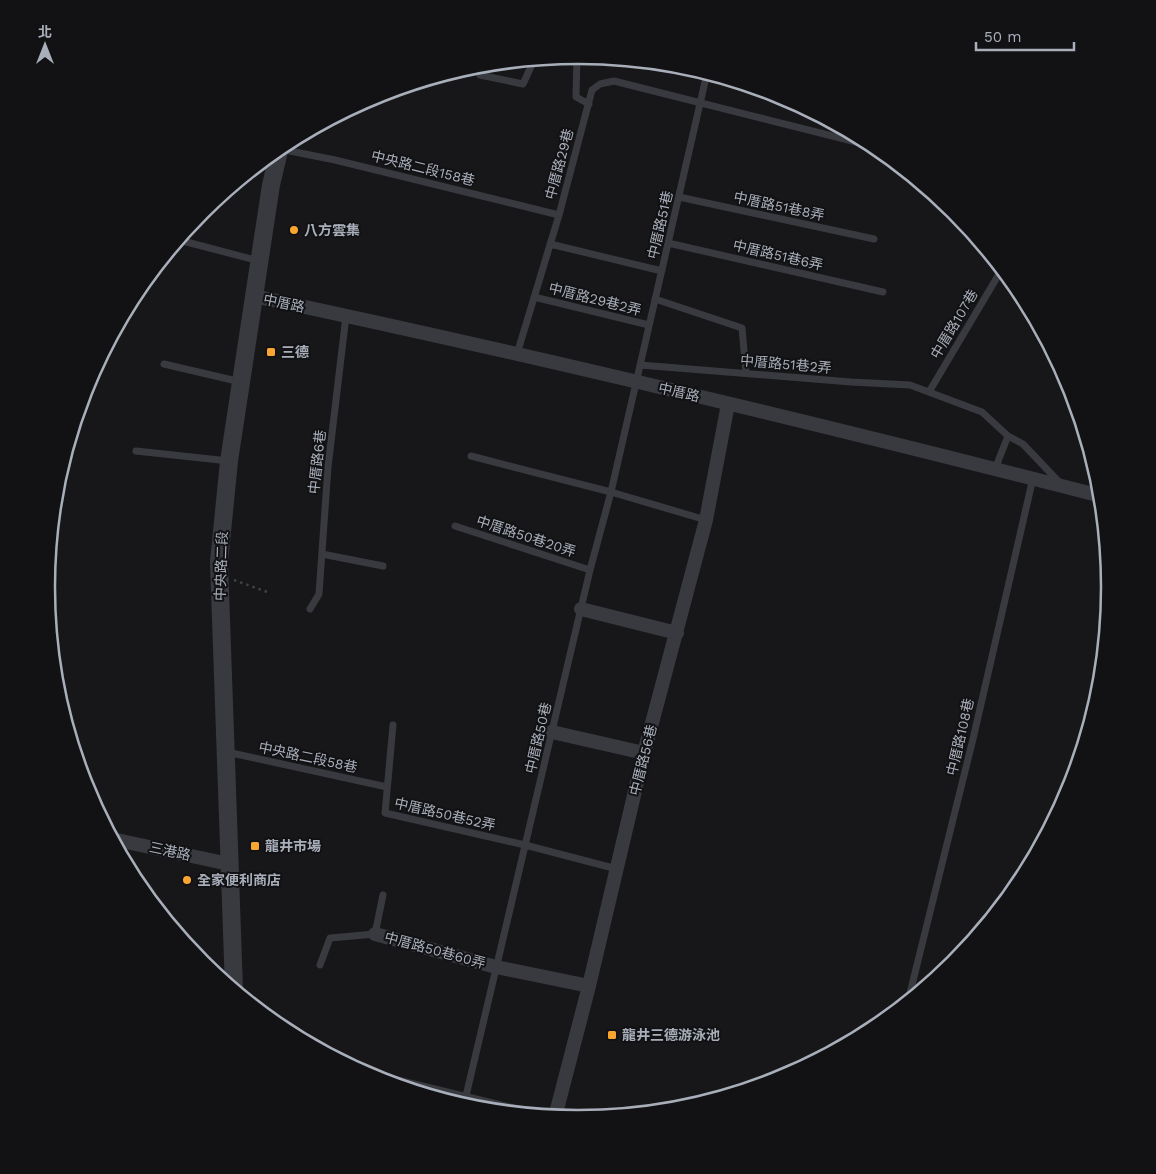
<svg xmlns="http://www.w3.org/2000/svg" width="1156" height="1174" font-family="'Work Sans','Noto Sans TC',sans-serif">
	<rect width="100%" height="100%" fill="#17171a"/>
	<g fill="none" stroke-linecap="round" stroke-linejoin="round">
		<path stroke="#3e4146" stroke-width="2.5" stroke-dasharray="2.5 4" stroke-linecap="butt" d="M234 580 270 593"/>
		<path stroke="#383a3f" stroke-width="7" d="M577 55 576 97 589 104
			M480 75 523 84 534 60
			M280 149 335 160 559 215
			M679 197 874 239
			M179 240 259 261
			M668 243 883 292
			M550 244 662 271
			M534 297 649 325
			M655 299 742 328 746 373
			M517 354 559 215 592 90 600 84 614 81 876 147
			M164 364 241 382
			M640 365 851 382 910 385 982 412 1008 436 1023 444 1060 483
			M929 392 1002 269
			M136 451 229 461
			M471 456 611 492 706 520
			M995 469 1008 436
			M455 526 590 570
			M322 554 383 566
			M310 609 319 594 328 467 346 316
			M393 725 385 813 525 845 617 869
			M227 752 387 787
			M320 965 330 938 375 934 383 895
			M908 1001 973 739 1033 478
			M465 1100 590 570 611 492 707 73"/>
		<path stroke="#383a3f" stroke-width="14" d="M254 296C538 356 820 424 1101 496
			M581 609 677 633
			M552 732 644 753
			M112 839 229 864
			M375 934 496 967 589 986
			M375 1078 520 1113
			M555 1117 589 986 644 753 706 520 728 404"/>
		<path stroke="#383a3f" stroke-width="18" d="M234 989 219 562 229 461 271 185 280 147"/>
	</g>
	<g fill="#f9a630" stroke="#121215" stroke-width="2">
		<circle cx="294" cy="230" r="5"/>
		<rect x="266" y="347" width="10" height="10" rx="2.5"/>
		<rect x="250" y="841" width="10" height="10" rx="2.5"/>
		<circle cx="187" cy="880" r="5"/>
		<rect x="607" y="1030" width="10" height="10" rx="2.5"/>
	</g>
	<g text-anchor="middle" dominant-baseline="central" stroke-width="4" stroke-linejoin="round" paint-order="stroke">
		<g font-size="14" fill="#a9afba" stroke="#121215">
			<text transform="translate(559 164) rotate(-75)">中厝路29巷</text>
			<text transform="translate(423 168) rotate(14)">中央路二段158巷</text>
			<text transform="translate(779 206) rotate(12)">中厝路51巷8弄</text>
			<text transform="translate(660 225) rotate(-77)">中厝路51巷</text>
			<text transform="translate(778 255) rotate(13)">中厝路51巷6弄</text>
			<text transform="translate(595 299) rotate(14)">中厝路29巷2弄</text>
			<text transform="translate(284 303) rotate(12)">中厝路</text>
			<text transform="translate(954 324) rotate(-59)">中厝路107巷</text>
			<text transform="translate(786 364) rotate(5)">中厝路51巷2弄</text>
			<text transform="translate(679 392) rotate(13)">中厝路</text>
			<text transform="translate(317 462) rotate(-84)">中厝路6巷</text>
			<text transform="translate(526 536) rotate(18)">中厝路50巷20弄</text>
			<text transform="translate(221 566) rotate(-88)">中央路二段</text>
			<text transform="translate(960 737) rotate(-77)">中厝路108巷</text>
			<text transform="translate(538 738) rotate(-77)">中厝路50巷</text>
			<text transform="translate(308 757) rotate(12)">中央路二段58巷</text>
			<text transform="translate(643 760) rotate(-76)">中厝路56巷</text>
			<text transform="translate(445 814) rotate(13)">中厝路50巷52弄</text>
			<text transform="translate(170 851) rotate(12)">三港路</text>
			<text transform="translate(435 950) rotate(15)">中厝路50巷60弄</text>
		</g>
		<g font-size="14" font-weight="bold" fill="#a9afba" stroke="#121215" text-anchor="start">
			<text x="304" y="230">八方雲集</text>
			<text x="281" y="352">三德</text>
			<text x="265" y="846">龍井市場</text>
			<text x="197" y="880">全家便利商店</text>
			<text x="622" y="1035">龍井三德游泳池</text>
		</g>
	</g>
	<path d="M0 0H1156V1174H0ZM55 587a523 523 0 1 1 1046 0a523 523 0 1 1-1046 0Z" fill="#121215" fill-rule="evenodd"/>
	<path fill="none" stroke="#a9afba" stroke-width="2.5" d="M55 587a523 523 0 1 1 1046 0a523 523 0 1 1-1046 0Z"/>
	<g transform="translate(45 45)" stroke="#121215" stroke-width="4" paint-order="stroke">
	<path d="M0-4L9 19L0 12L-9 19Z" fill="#a9afba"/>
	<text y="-8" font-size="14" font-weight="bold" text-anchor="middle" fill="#a9afba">北</text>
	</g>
	<path d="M976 42v8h98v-8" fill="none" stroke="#a9afba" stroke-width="2.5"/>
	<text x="984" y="42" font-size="15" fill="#a9afba" stroke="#121215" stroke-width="4" paint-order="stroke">50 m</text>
</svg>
